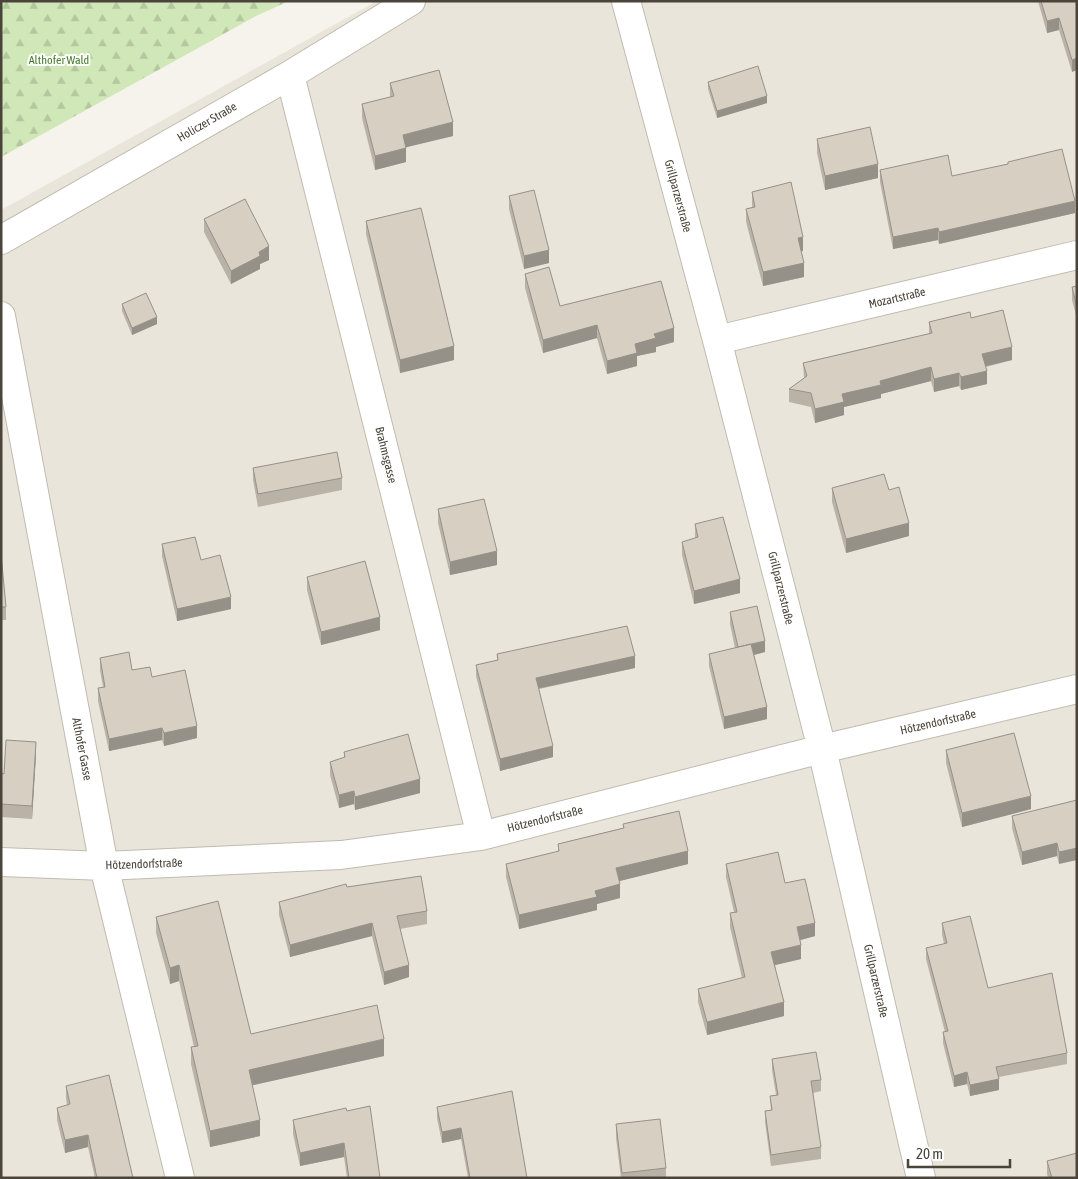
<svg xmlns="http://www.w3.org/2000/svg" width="1078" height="1179" font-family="'Asap Condensed',sans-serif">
	<defs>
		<pattern id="forest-firs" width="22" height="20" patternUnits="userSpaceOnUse" patternTransform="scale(1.25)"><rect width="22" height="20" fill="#d0e7b7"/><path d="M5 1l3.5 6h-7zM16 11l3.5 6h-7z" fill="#b4c79e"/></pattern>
	</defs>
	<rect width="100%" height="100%" fill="#f5f3ec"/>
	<path fill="#e9e5da" d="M377 1H1077V1178H1V210Z"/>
	<path fill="url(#forest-firs)" d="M1 1H289L256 16 1 157Z"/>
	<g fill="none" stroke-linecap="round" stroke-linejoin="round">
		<g stroke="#c1bbaf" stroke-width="30">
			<path id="minor" d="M626 1 717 340 822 749 921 1178
				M290 75 481 836
				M1 240 290 75 411 1
				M1 316 104 866 180 1178
				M717 340 1077 255
				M1 862 104 866 341 855 481 836 822 749 1077 689"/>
		</g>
		<use href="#minor" stroke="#fff" stroke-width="28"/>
	</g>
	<path fill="#b9b2a7" d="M1038 1H1077L1072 72 1059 30 1047 33Z
		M708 82 767 103 717 118 708 89Z
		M390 83 453 136 406 147V162L375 170 362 118V104L390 97Z
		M817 139 878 178 825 190 817 153Z
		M880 170 952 176 1075 213 939 244 938 240 893 249 880 182Z
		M752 192 803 251H801L804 277 763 286 746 222V209L752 207Z
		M509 196 549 263 524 269 509 209Z
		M204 219 269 260 260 264V269L231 284 204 232Z
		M366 221 454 360 400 373 366 234Z
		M525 274 560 306 674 342 656 347V352L637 356V366L607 374 597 338 543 353 525 288Z
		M1077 286V319L1072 300V287Z
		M122 304 157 324 132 335 122 311Z
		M971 318 1012 360 986 367 987 384 961 390 959 386 934 392 931 381 881 394V398L844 407V415L815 423 811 407 789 402V389L804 378 803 363 929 334V322Z
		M253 468 342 478V490L258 507 253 480Z
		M832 488 889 490 909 536 846 553 832 502Z
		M438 509 497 565 450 575 438 523Z
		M695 524 740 593 694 604 682 555V542L695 538Z
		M162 544 231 609 177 621 162 556Z
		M1 554 6 607V620H1Z
		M307 577 380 630 321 645 307 590Z
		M730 612 765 652 754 655 767 719 724 729 709 666V654L735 648 730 624Z
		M497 654 635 668 539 689 553 757 500 771 476 676V665L497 660Z
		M100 658 152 677 197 738 164 746 162 740 109 751 98 701V688L103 687 100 670Z
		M946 750 1031 809 962 827 946 763Z
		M344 752 420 793 355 810 354 804 339 808 330 775V762L344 758Z
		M36 755 32 819 1 817V773L4 774Z
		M1077 800 1059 864 1057 856 1022 865 1012 828V816Z
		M623 824 688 864 619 881 620 898 597 904V910L519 929 506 877V864L558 852V844L623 828Z
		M726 864 785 883 815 936 800 940 801 959 775 965 784 1016 707 1035 698 1002V989L742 978 730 927V913L734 912 726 877Z
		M347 887 427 911V924L400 929 409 977 384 985 372 936 290 957 279 915V902Z
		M156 917 251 1034 384 1056 252 1085 260 1136 210 1147 191 1064V1047H194L179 981 170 984 156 933Z
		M942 923 988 988 1067 1053V1064L999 1077V1090L970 1096 967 1084 954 1087 943 1043V1032H945L926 959V948L944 944 942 934Z
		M772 1059 821 1080V1091L813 1093 821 1147V1159L771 1166 765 1122V1111L771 1110 770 1096 776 1095 772 1070Z
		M66 1086 133 1178H95L88 1147 65 1153 57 1120V1108L67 1105 66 1098Z
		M437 1107 527 1178H468L461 1139 442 1143 437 1118Z
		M347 1111 380 1178H347L344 1157 300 1166 293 1134V1120Z
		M616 1124 666 1168V1178H621L616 1138Z
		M1047 1161 1077 1178H1048L1047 1174Z"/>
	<path fill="#969188" d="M1059 18V30L1047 33V21Z
		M1077 58V70L1072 72V60Z
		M767 96V103L717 118V111Z
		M453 122V136L403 148V135Z
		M406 148V162L375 170V156Z
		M878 164V178L825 190V176Z
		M1075 201V213L939 244V232Z
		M938 228V240L893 249V237Z
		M803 237V251L798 252V238Z
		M269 246V260L260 264V269L231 284V271L259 252Z
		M549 250V263L524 269V256Z
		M804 263V277L763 286V272Z
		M157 317V324L132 335V328Z
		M597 325V338L543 353V340Z
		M674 328V342L656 347V352L637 356V366L607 374V361L635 344 654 334Z
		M454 346V360L400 373V360Z
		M1012 347V360L982 367V354Z
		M931 367V381L881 394V398L844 407V415L815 423V409L842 394 880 381Z
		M987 371V384L961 390V377Z
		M959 373V386L934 392V379Z
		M909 523V536L846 553V539Z
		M497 551V565L450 575V562Z
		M740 579V593L694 604V591Z
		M231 597V609L177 621V609Z
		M380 617V630L321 645V632Z
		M765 641V652L738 659V647Z
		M635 656V668L536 689V678Z
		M767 707V719L724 729V717Z
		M197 726V738L164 746V733Z
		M162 728V740L109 751V739Z
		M36 742V755L32 819V806Z
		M553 746V757L500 771V759Z
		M420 779V793L355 810V797Z
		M354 791V804L339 808V795Z
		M1031 796V809L962 827V813Z
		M1057 843V856L1022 865V852Z
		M1077 848V860L1059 864V852Z
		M688 851V864L616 882V868Z
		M620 884V898L597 904V910L519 929V915L595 891Z
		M372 923V936L290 957V945Z
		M815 923V936L797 941V927Z
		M801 945V959L771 966V952Z
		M179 965V981L170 984V968Z
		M409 965V977L384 985V972Z
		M784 1002V1016L707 1035V1022Z
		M384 1039V1056L249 1086V1070Z
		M967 1072V1084L954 1087V1076Z
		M999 1079V1090L970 1096V1085Z
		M260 1120V1136L210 1147V1131Z
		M461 1128V1139L442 1143V1132Z
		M88 1135V1147L65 1153V1140Z
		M344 1143V1157L300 1166V1153Z"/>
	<path fill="#d7cfc2" stroke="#969188" d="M1041 1H1077V58L1072 60 1059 18 1047 21Z
		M758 66 767 96 717 111 708 82Z
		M439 70 453 122 403 135 406 148 375 156 362 104 394 96 390 83Z
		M870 127 878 164 825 176 817 139Z
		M1062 149 1075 201 939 232 938 228 893 237 880 170 948 155 952 176 1008 164V162Z
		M791 182 803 237 798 238 804 263 763 272 746 209 755 207 752 192Z
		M534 190 549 250 524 256 509 196Z
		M245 199 269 246 259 252 260 256 231 271 204 219Z
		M421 208 454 346 400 360 366 221Z
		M549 267 560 306 661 281 674 328 654 334 656 338 635 344 637 353 607 361 597 325 543 340 525 274Z
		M1077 286V307L1072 287Z
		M146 293 157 317 132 328 122 304Z
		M1003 310 1012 347 982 354 987 371 961 377 959 373 934 379 931 367 880 381 881 385 842 394 844 402 815 409 811 393 789 389 807 376 803 363 932 333 929 322 970 312 971 318Z
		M337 452 342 478 258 494 253 468Z
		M884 474 889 490 899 487 909 523 846 539 832 488Z
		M484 499 497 551 450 562 438 509Z
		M723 517 740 579 694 591 682 542 698 537 695 524Z
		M195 537 201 560 220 555 231 597 177 609 162 544Z
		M1 554 6 607H1Z
		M365 561 380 617 321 632 307 577Z
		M757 606 765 641 738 647 730 612Z
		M627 626 635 656 536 678 553 746 500 759 476 665 498 660 497 654Z
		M751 644 767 707 724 717 709 654Z
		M129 652 132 670 150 667 152 677 185 670 197 726 164 733 162 728 109 739 98 688 105 687 100 658Z
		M1014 733 1031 796 962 813 946 750Z
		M408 734 420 779 355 797 354 791 339 795 330 762 345 757 344 752Z
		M6 740 36 742 32 806 1 804V773L4 774Z
		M1077 800V848L1059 852 1057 843 1022 852 1012 816Z
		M679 811 688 851 616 868 620 884 595 891 597 897 519 915 506 864 559 851 558 844 624 828 623 824Z
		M778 852 785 883 805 879 815 923 797 927 801 945 771 952 784 1002 707 1022 698 989 745 977 730 913 737 912 726 864Z
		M421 876 427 911 397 916 409 965 384 972 372 923 290 945 279 902 346 884 347 887Z
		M218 901 251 1034 377 1005 384 1039 249 1070 260 1120 210 1131 191 1047 198 1046 179 965 170 968 156 917Z
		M970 916 988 988 1052 973 1067 1053 996 1067 999 1079 970 1085 967 1072 954 1076 943 1032 948 1031 926 948 947 943 942 923Z
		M816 1052 821 1080 811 1081 821 1147 771 1155 765 1111 772 1110 770 1096 778 1095 772 1059Z
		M109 1075 133 1178H97L88 1135 65 1140 57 1108 70 1104 66 1086Z
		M512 1091 527 1178H470L461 1128 442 1132 437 1107Z
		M370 1106 380 1178H349L344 1143 300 1153 293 1120 346 1108 347 1111Z
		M660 1119 666 1168 622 1173 616 1124Z
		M1077 1153V1178H1052L1047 1161Z"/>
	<g text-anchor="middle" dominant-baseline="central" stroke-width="4" stroke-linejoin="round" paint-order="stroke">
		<g font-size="12" fill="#487a2e" stroke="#fff">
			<text x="59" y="60">Althofer Wald</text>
		</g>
		<g font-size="12" fill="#4a443a" stroke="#fff">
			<text transform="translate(207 122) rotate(-30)">Holiczer Straße</text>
			<text transform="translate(678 196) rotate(75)">Grillparzerstraße</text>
			<text transform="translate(897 298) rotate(-13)">Mozartstraße</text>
			<text transform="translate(386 455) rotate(76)">Brahmsgasse</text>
			<text transform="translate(781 588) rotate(76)">Grillparzerstraße</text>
			<text transform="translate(938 722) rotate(-13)">Hötzendorfstraße</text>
			<text transform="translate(82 749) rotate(79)">Althofer Gasse</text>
			<text transform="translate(545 819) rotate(-14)">Hötzendorfstraße</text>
			<text transform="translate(144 864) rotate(-2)">Hötzendorfstraße</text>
			<text transform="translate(876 981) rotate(77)">Grillparzerstraße</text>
		</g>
	</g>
	<rect width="1078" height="1179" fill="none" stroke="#4a443a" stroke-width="5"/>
	<path d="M908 1159v8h102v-8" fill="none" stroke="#4a443a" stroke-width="2.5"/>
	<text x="916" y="1159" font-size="15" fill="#4a443a" stroke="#ffffff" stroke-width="4" paint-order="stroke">20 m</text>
</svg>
